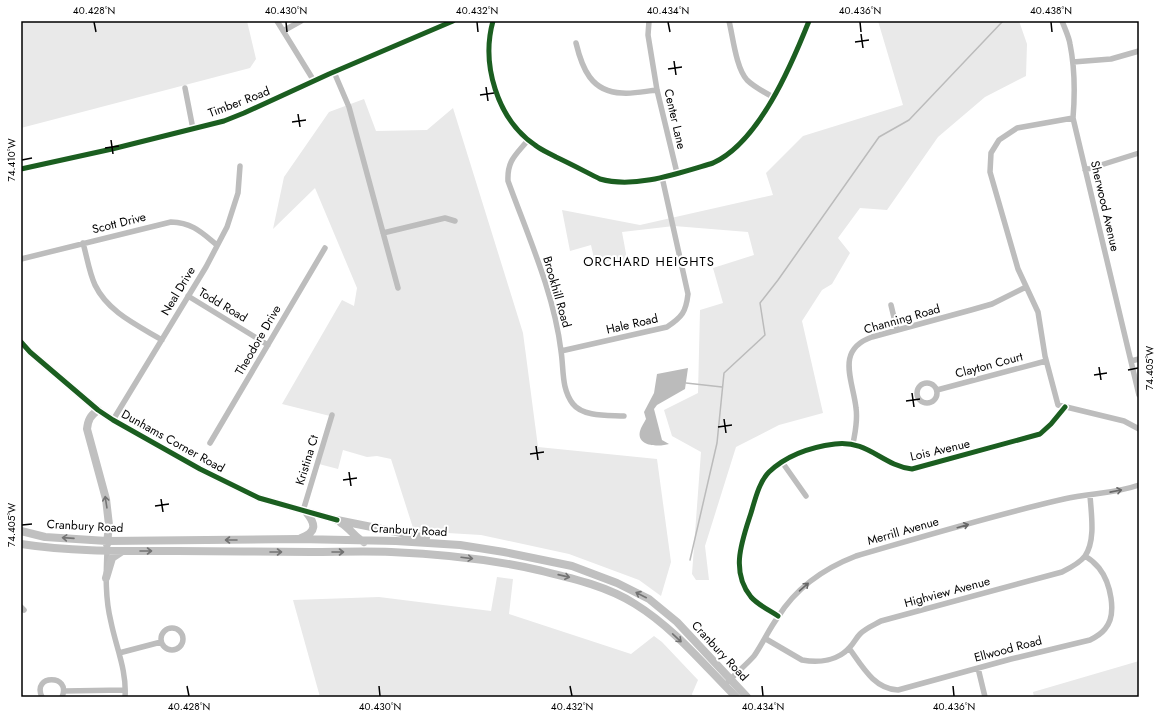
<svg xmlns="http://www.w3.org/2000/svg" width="1160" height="718" font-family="Jost,sans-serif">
	<rect width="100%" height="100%" fill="#fff"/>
	<path fill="#e9e9e9" d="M21 21H247L256 59 250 68 21 128Z
		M878 21H1019L1027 44 1026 76 985 97 938 137 887 210 860 208 838 238 850 253 832 284 822 290 802 321 823 413 779 425 736 447 705 546 709 580H696L692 574 701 452 672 436 664 410 698 393 700 310 723 303 713 268 754 255 748 232 674 226 622 232 627 259 595 263 591 245 570 251 562 210 640 225 773 195 766 173 803 136 903 105Z
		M364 99 376 131 427 130 453 108 523 333 538 447 657 459 671 562 661 596 639 580 569 554 481 535 414 531 391 459 377 456 367 457 343 450 338 469 319 464 330 416 282 404 342 300 354 306 357 288 315 188 273 229 284 177 329 112Z
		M497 577 513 579 509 614 631 654 654 636 662 642 698 680 692 694 693 697H320L293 600 379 597 491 611Z
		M1139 661V697H1034L1033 692Z"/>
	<path fill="#bbb" d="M688 368 685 389 657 405 654 409 662 440 669 444C660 447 636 447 640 431 641 427 644 423 646 419L644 412 654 393 657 374Z"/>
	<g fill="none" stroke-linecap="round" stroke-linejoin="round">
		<path stroke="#bbb" stroke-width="1.5" d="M686 383 722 387
			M690 560 717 443 724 373 765 335 760 303 778 280 879 137 909 120 1003 21"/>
		<path stroke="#bdbdbd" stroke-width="5.5" d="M277 21 314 81
			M493 21C481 64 497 119 535 145 541 150 549 153 556 157 571 164 586 172 600 179 635 189 679 173 713 163 759 142 791 66 809 21
			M649 21 648 35 657 90 677 173
			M729 21C733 37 736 68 747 80 754 87 764 92 773 97
			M1062 21C1065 29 1069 37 1070 44 1075 69 1075 94 1073 118L1139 395
			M283 31 301 21
			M576 43C582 68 591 92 622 93 634 94 646 91 657 90
			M1073 62 1111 59 1139 51
			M334 72 349 107 398 288
			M185 88 193 129
			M1073 118 1017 128 999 140 991 153 990 172 1018 269 1038 312 1045 356 1058 405 1124 421 1139 429
			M528 140C516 155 507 160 508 181 528 236 554 293 561 351 564 370 561 388 573 404 583 417 609 415 624 416
			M21 169 112 149 224 121 244 113 329 74 453 21
			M1085 170 1139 153
			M383 233 445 218 455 221
			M83 243C87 257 89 272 95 285 108 312 137 325 162 340
			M21 259 171 222C193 223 201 232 217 245
			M188 296 268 345
			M891 305 897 330
			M561 351 667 327C682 317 686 312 688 294L662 177
			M1131 361 1139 359
			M917 393a10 10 0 1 1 20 0a10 10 0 1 1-20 0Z
			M937 390 1046 361
			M113 420 206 267 227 227 238 193 240 166
			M210 443 325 248
			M853 444C855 432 858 421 856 408 853 380 835 350 872 337L971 310 992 304 1026 287
			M782 462 806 496
			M303 511 332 415
			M107 551C106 575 105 598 111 622 116 647 127 671 125 697
			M21 607 24 610
			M778 616C769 610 758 605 751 597 730 571 742 541 751 513 755 500 759 482 769 472 787 455 811 447 835 444 869 440 881 465 912 469L1040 434 1051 424 1065 407
			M161 639a11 11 0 1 1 22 0a11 11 0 1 1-22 0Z
			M766 639 802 660C819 663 838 661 850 647 854 643 856 638 860 634 866 628 874 625 881 621L1062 572C1070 568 1080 563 1085 556 1096 540 1091 513 1090 495
			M849 648C862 666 874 689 898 690L1011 659 1090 640C1096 637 1101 634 1105 629 1118 614 1110 582 1099 568 1095 563 1090 559 1085 556
			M119 653 161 642
			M978 668 985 697
			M728 682C736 673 746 665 754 656 763 643 769 629 778 617 796 588 825 568 856 556 925 536 994 515 1064 499 1090 493 1114 494 1139 485
			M64 691 125 690
			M42 697C31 674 72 674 62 697"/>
		<path stroke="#bdbdbd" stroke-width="7" d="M21 342 30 352 98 410 113 420 200 469 259 498 337 520"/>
		<path stroke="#c0c0c0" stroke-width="8" d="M98 410C90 416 88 420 87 429L106 499 109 525 107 544
			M337 520 426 538
			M341 523C350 528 355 538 364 542
			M21 531 45 537 107 541 298 539 396 541 460 545 504 552 572 566 617 583 649 599 677 622 747 697
			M301 538C317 532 316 524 306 512
			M21 544C73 552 125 551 177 551 222 551 266 552 311 552 337 552 364 551 391 552 441 554 490 559 538 570 571 578 607 586 635 604 674 628 704 665 736 697
			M106 578 112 558 121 552"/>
		<g stroke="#fff" stroke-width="8">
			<path id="cycleway" d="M493 21C481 64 497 119 535 145 541 150 549 153 556 157 571 164 586 172 600 179 635 189 679 173 713 163 759 142 791 66 809 21
				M21 169 112 149 224 121 244 113 329 74 453 21
				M21 342 30 352 98 410 113 420 200 469 259 498 337 520
				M778 616C769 610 758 605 751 597 730 571 742 541 751 513 755 500 759 482 769 472 787 455 811 447 835 444 869 440 881 465 912 469L1040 434 1051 424 1065 407"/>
		</g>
		<use href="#cycleway" stroke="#1b5e20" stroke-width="5"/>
	</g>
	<defs><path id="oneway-shaft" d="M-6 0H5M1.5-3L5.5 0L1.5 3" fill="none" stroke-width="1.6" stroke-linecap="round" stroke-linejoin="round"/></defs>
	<g stroke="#686868">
		<use href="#oneway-shaft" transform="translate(1116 491) rotate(-11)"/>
		<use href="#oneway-shaft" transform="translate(963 526) rotate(-16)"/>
		<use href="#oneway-shaft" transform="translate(804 587) rotate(-41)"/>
	</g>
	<g stroke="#737373">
		<use href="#oneway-shaft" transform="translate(106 502) rotate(-99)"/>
		<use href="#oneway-shaft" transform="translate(68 538) rotate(-176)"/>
		<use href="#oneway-shaft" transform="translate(231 540) rotate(180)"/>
		<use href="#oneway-shaft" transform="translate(146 551)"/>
		<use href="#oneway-shaft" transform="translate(276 552)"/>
		<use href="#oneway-shaft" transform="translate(338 552)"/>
		<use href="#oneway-shaft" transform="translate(467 558) rotate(7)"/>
		<use href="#oneway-shaft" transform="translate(564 576) rotate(13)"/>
		<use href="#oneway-shaft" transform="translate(641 595) rotate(-153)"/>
		<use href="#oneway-shaft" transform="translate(677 638) rotate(43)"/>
	</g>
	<path fill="none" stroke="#000" stroke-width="1.5" d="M94 22 96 32M286 22 287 32M477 22 478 32M668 22 670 32M860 22 861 32M1051 22 1052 32M861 34 863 48M855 42 869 40M674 61 676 75M668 69 682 67M486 87 488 101M480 95 494 93M298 114 300 127M292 122 306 120M111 140 113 154M105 148 119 146M22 160 32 158M1099 367 1101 380M1128 370 1138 368M1094 375 1107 373M912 393 914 407M906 401 920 399M724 419 726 433M718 427 732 425M536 446 538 460M530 454 544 452M349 472 351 486M343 480 357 478M161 499 163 512M155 506 169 504M22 525 32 524M187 686 189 696M379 686 380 696M570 686 572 696M762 686 763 696M953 686 954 696"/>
	<g text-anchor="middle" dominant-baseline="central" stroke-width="4" stroke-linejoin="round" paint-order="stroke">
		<g font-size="12" fill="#000" stroke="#fff">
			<text transform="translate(239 102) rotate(-21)">Timber Road</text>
			<text transform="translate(675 119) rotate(77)">Center Lane</text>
			<text transform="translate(1105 206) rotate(77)">Sherwood Avenue</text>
			<text transform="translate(119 223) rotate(-14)">Scott Drive</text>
			<text transform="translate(178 291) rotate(-59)">Neal Drive</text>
			<text transform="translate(557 292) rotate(74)">Brookhill Road</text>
			<text transform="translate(223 305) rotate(31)">Todd Road</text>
			<text transform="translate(902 319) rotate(-16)">Channing Road</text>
			<text transform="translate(632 324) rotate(-13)">Hale Road</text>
			<text transform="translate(258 340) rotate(-60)">Theodore Drive</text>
			<text transform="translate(989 365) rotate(-15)">Clayton Court</text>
			<text transform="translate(173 441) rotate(29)">Dunhams Corner Road</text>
			<text transform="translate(940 450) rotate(-13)">Lois Avenue</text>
			<text transform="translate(307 460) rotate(-73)">Kristina Ct</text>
			<text transform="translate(85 526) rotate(3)">Cranbury Road</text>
			<text transform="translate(409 530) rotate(3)">Cranbury Road</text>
			<text transform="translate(903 531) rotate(-16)">Merrill Avenue</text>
			<text transform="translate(947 592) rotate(-15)">Highview Avenue</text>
			<text transform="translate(1008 649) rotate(-15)">Ellwood Road</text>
			<text transform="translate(720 651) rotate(47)">Cranbury Road</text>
		</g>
		<g font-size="13" letter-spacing="1" fill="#000" stroke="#fff">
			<text x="649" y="261">ORCHARD HEIGHTS</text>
		</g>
	</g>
	<rect width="1160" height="718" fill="none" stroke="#ffffff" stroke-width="44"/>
	<rect x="22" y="22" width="1116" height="674" fill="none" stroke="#000" stroke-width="1.5"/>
	<g font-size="10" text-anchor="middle" fill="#000">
		<text x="94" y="14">40.428°N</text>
		<text x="286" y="14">40.430°N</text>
		<text x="477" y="14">40.432°N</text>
		<text x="668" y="14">40.434°N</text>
		<text x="860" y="14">40.436°N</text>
		<text x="1051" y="14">40.438°N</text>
		<text transform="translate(11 160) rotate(-90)" y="4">74.410°W</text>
		<text transform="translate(1149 368) rotate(-90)" y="4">74.405°W</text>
		<text transform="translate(11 525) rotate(-90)" y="4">74.405°W</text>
		<text x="189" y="710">40.428°N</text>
		<text x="380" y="710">40.430°N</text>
		<text x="572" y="710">40.432°N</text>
		<text x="763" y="710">40.434°N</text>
		<text x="954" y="710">40.436°N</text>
	</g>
</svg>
